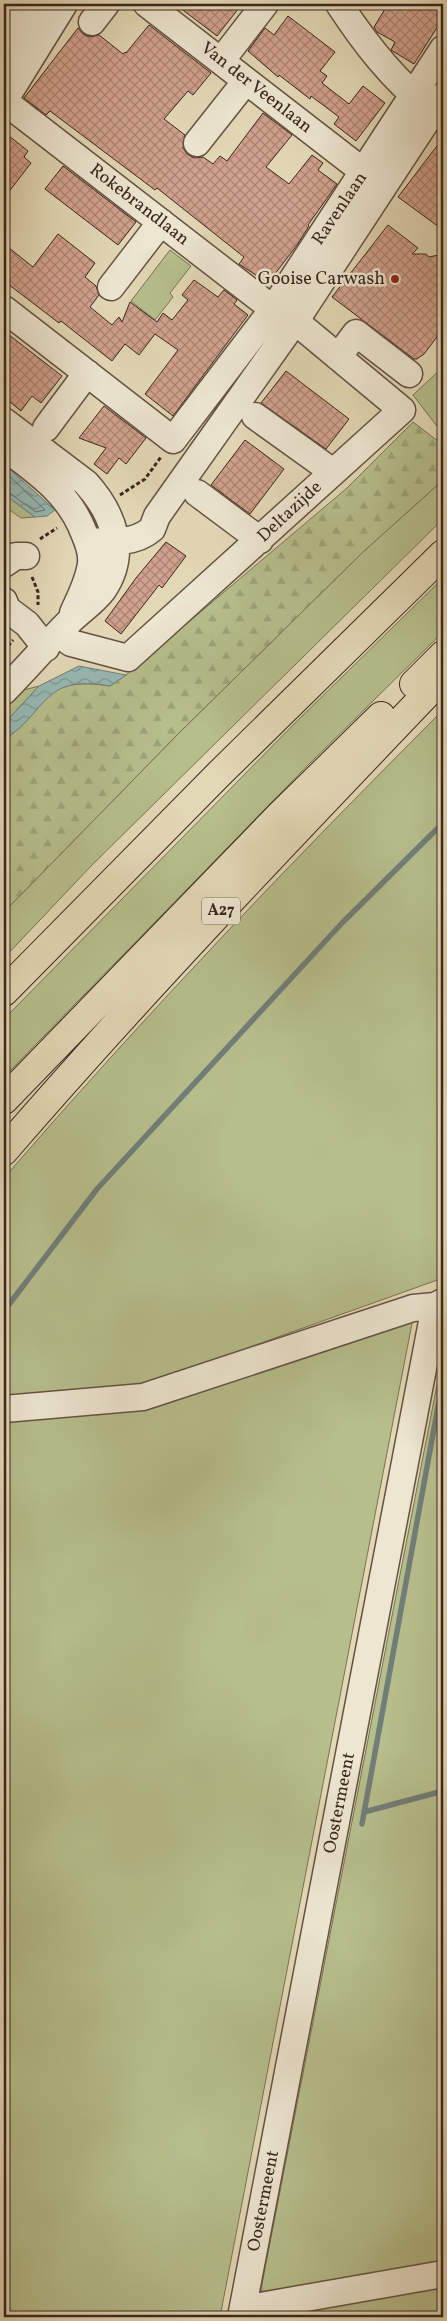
<svg xmlns="http://www.w3.org/2000/svg" width="447" height="2321" font-family="Vollkorn,serif">
	<defs>
		<pattern id="forest-firs" width="22" height="20" patternUnits="userSpaceOnUse" patternTransform="scale(1.25)"><rect width="22" height="20" fill="#b6be8c"/><path d="M5 1l3.5 6h-7zM16 11l3.5 6h-7z" fill="#9da378"/></pattern>
		<pattern id="water-waves" width="16" height="10" patternUnits="userSpaceOnUse" patternTransform="scale(1.25)"><rect width="16" height="10" fill="#96b9b4"/><path d="M0 5q4-4 8 0t8 0" fill="none" stroke="#7b9692"/></pattern>
		<pattern id="building-cross-hatch" width="8" height="8" patternUnits="userSpaceOnUse" patternTransform="scale(1.25)"><rect width="8" height="8" fill="#d2a18d"/><path d="M0 0l8 8M0 8l8-8" fill="none" stroke="#ab8373"/></pattern>
	</defs>
	<rect width="100%" height="100%" fill="#e3d8b6"/>
	<filter id="stains"><feTurbulence type="fractalNoise" baseFrequency=".004" numOctaves="4"/><feColorMatrix values="0 0 0 0 .2 0 0 0 0 .09 0 0 0 0 .02 0 0 0 .5 -.17"/></filter>
	<radialGradient id="worn" r=".72"><stop offset=".6" stop-color="#630" stop-opacity="0"/><stop offset="1" stop-color="#630" stop-opacity=".3"/></radialGradient>
	<path fill="#b6be8c" stroke="#787254" d="M170 250 191 266 170 293 173 297 155 320 131 301Z
		M443 367V434L413 395Z
		M443 480V519L92 865 4 958V912L179 733 363 552Z
		M4 494 35 517 21 518 4 506Z
		M443 578V632L309 764 4 1077V1019L293 725Z
		M39 686 4 724V706L16 692Z
		M443 710V1278L124 1392 4 1402V1178C144 1016 292 861 443 710Z
		M414 1313 220 2317H4V1413L107 1409Z
		M443 1354V2317H261L262 2284Z"/>
	<path fill="url(#forest-firs)" stroke="#787254" d="M413 422 443 445V480L363 552 179 733 4 912V740C51 708 39 675 110 686L126 675 347 488Z"/>
	<path fill="url(#water-waves)" stroke="#717e78" d="M4 464 55 510 47 516 35 517 4 494Z
		M79 666 126 675 110 686C42 674 49 710 4 740V724L39 686Z"/>
	<g fill="none" stroke-linecap="round" stroke-linejoin="round">
		<path stroke="#687068" stroke-width="1" d="M4 471 45 510 36 512 8 492 4 491"/>
		<path stroke="#717e78" stroke-width="5.5" d="M4 1311 97 1189 342 923 443 823
			M364 1812 443 1791
			M362 1824 443 1379"/>
	</g>
	<path fill="url(#building-cross-hatch)" stroke="#39261d" d="M175 4H242L217 36Z
		M388 4H430L443 12V18L414 64 391 50 395 42 377 32 374 27Z
		M288 16 335 52 320 71 327 76 322 83 349 104 363 86 385 103 356 141 334 124 339 117 311 96 310 99 279 75 278 77 248 51 265 28 274 35Z
		M149 25 211 73 193 95 188 91 164 119 185 135 183 148 187 154 194 158 203 157 213 164 220 156 227 161 263 113 292 135 266 167 289 184 312 155 323 163 318 170 337 184 308 225 309 226 297 245 268 283 239 264 244 257 157 188 155 190 50 111 46 115 24 98 78 28 83 34 89 37 99 35 123 54 125 52 126 53Z
		M4 132 28 151 24 157 31 163 4 198Z
		M443 138V230L398 197Z
		M63 166 136 222 118 245 45 189Z
		M388 225 418 248 412 254H426L429 257 443 254V329L424 354 417 359H414L332 297Z
		M58 234 95 263 85 277 96 286 99 295 90 307 112 325 119 317 122 322 130 302 157 322 163 313 172 320 188 300 182 295 194 280 218 297 224 290 237 300 234 304 248 315 173 416 145 394 178 350 155 334 139 355 125 344 112 361 61 321 59 323 4 281V244L33 267Z
		M4 331 62 376 41 403 32 396 21 411 4 397Z
		M286 371 349 419 326 449 261 403Z
		M104 406 146 438 126 464 119 458 107 474 94 464 106 448 79 438Z
		M245 440 284 469 250 514 211 485Z
		M166 542 186 556 162 588 159 585 121 634 105 621 136 578Z"/>
	<g fill="none" stroke-linecap="round" stroke-linejoin="round">
		<g stroke="#645243" stroke-width="29">
			<path id="minor" d="M64 4 4 101 273 309
				M147 4 364 172
				M339 4C364 42 392 79 428 107
				M4 11 8 4
				M92 22 106 4
				M4 55 37 4
				M221 61 265 4
				M197 143 246 81
				M111 287 161 222
				M4 309 173 440 273 309 443 49
				M338 357 356 333 409 374
				M255 416 333 472
				M4 421 86 483C114 514 128 553 103 590 94 602 80 611 69 622 47 644 26 669 4 691
				M46 428 87 373
				M4 447C37 472 69 493 84 533 88 542 92 552 91 563 89 581 80 597 73 613
				M197 493 260 540
				M88 541C109 542 135 544 152 529L157 516 300 314 443 96
				M4 564 16 556H26
				M4 601 7 609 27 624 46 648
				M59 634 71 643 128 658 402 410 295 321
				M4 1409 143 1397 413 1308 435 1306 443 1302
				M243 2309 443 2274
				M241 2317 435 1306"/>
		</g>
		<g stroke="#39261d" stroke-width="30">
			<path id="highway" d="M414 684 443 655
				M4 992 219 774 443 554
				M4 1100 281 814 381 716
				M4 1151C145 988 294 833 443 677"/>
		</g>
		<path stroke="#39261d" stroke-width="3" stroke-dasharray="4 2.5" stroke-linecap="butt" d="M120 495 145 479 161 457
			M40 539 57 528
			M32 577 38 592V605
			M4 651 13 640"/>
		<use href="#minor" stroke="#ede6d0" stroke-width="26"/>
		<use href="#highway" stroke="#e3d8b6" stroke-width="28"/>
	</g>
	<circle fill="#8f2418" stroke="#ede6d0" stroke-width="2" cx="395" cy="279" r="5"/>
	<g text-anchor="middle" dominant-baseline="central" stroke-width="5" stroke-linejoin="round" paint-order="stroke">
		<rect fill="#ede6d0" stroke="#6f6053" stroke-width="1" x="202" y="897.5" width="38" height="27" rx="4"/>
		<g font-size="16" font-weight="bold" fill="#39261d">
			<text x="221" y="911">A27</text>
		</g>
		<g font-size="18" fill="#39261d" stroke="#ede6d0">
			<text transform="translate(256 88) rotate(38)">Van der Veenlaan</text>
			<text transform="translate(139 205) rotate(38)">Rokebrandlaan</text>
			<text transform="translate(340 209) rotate(-56)">Ravenlaan</text>
			<text transform="translate(290 512) rotate(-43)">Deltazijde</text>
			<text transform="translate(340 1803) rotate(-79)">Oostermeent</text>
			<text transform="translate(264 2201) rotate(-79)">Oostermeent</text>
		</g>
		<g font-size="18" fill="#39261d" stroke="#ede6d0" text-anchor="end">
			<text x="385" y="279">Gooise Carwash</text>
		</g>
	</g>
	<rect width="447" height="2321" fill="none" stroke="#e3d8b6" stroke-width="20"/>
	<rect x="5" y="5" width="437" height="2311" fill="none" stroke="#39261d" stroke-width="2.5"/>
	<rect x="10" y="10" width="427" height="2301" fill="none" stroke="#39261d"/>
	<rect width="100%" height="100%" filter="url(#stains)"/>
	<rect width="100%" height="100%" fill="url(#worn)"/>
</svg>
